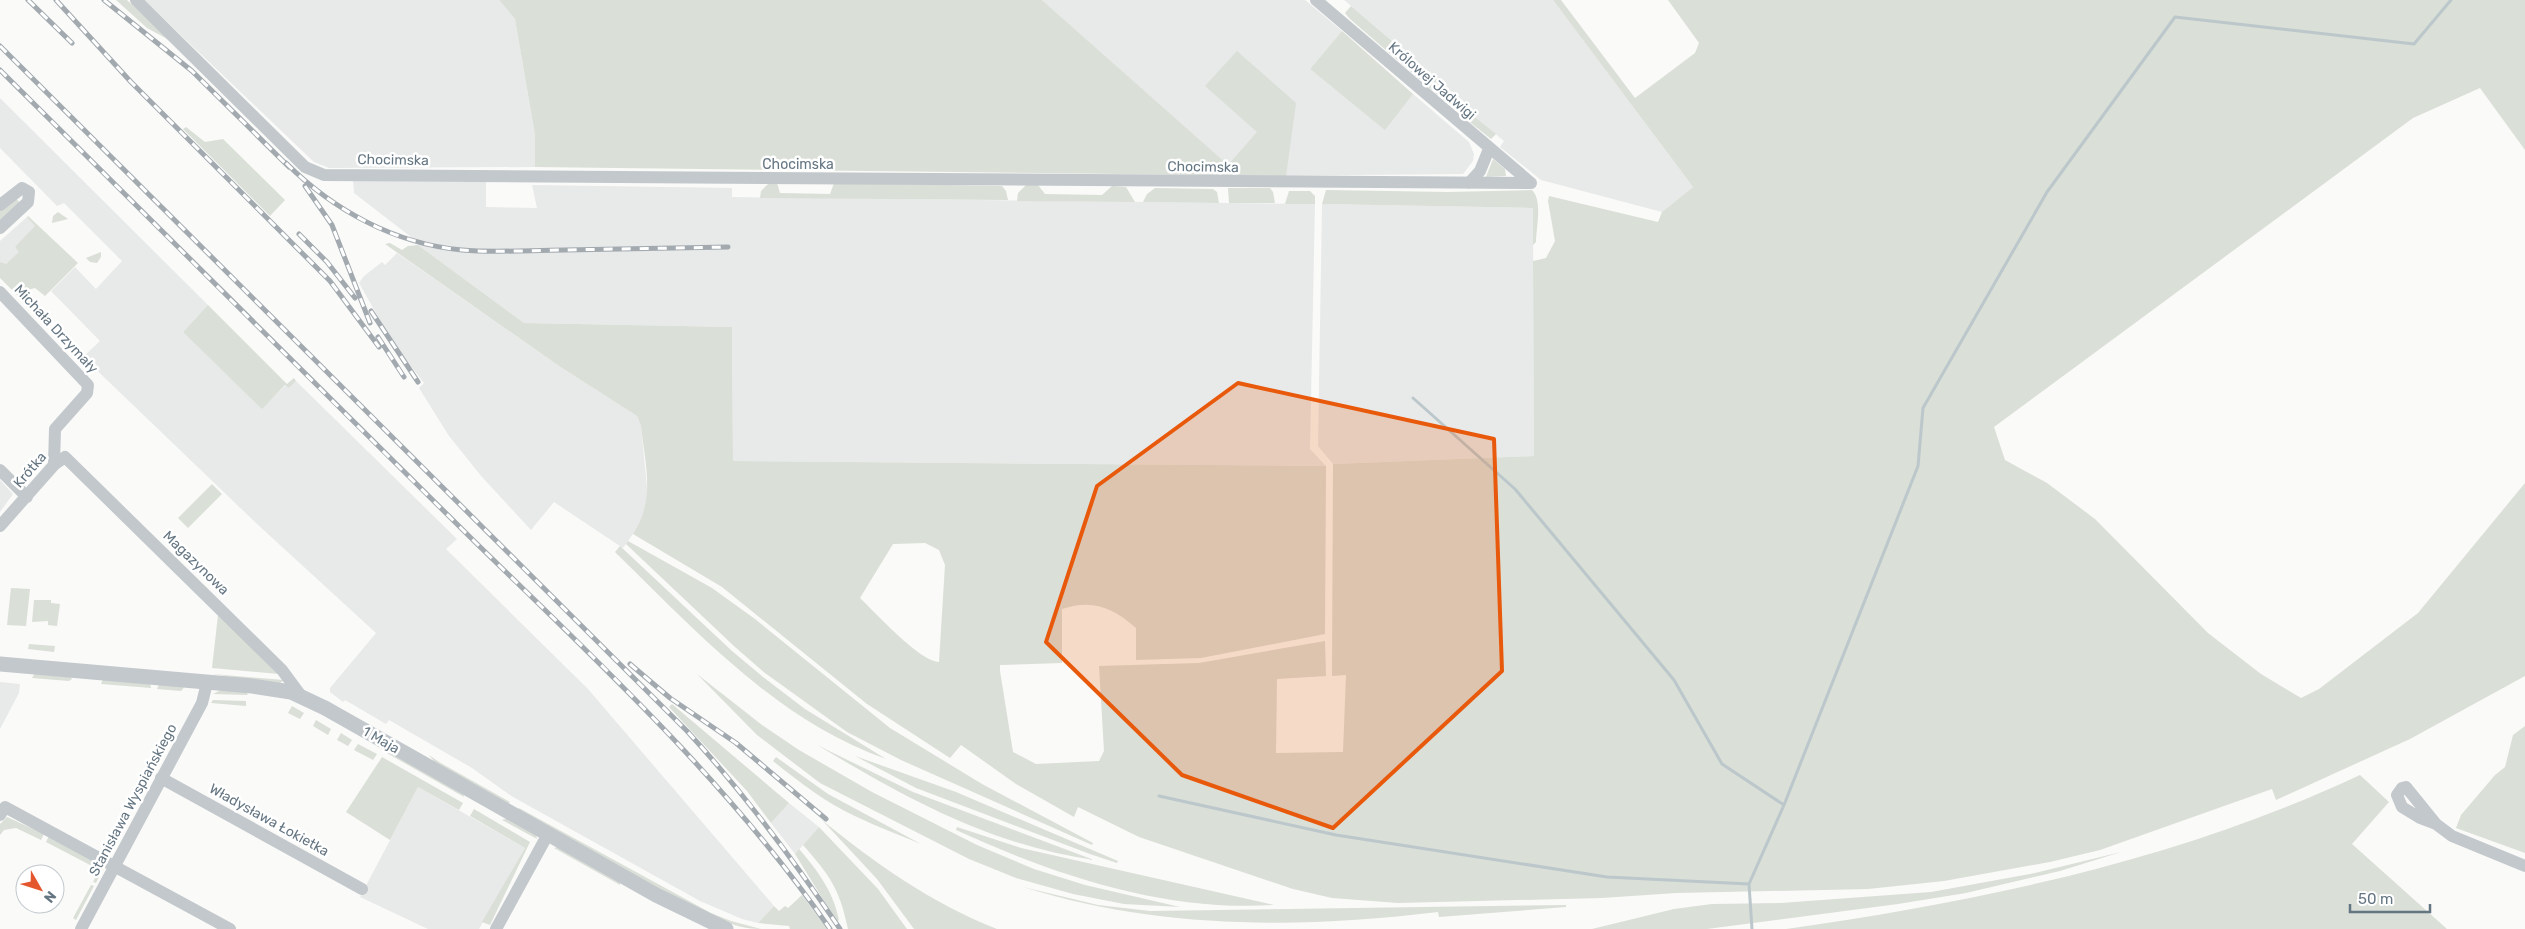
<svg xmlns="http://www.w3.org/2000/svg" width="2525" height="929" font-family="Rubik,sans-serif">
	<rect width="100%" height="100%" fill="#fafaf8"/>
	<path fill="#e8e9e9" d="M144 0H499L515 19 535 135V167L329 168 314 162Z
		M1042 0H1305L1342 31 1310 69 1385 129 1413 94 1469 142 1474 154 1473 161 1463 174 1240 176Z
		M1344 0H1553L1693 187 1662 212 1541 180 1500 147 1504 141 1466 110 1469 106Z
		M0 98 208 305 183 332 262 408 286 385 289 388 296 381 457 539 446 549 588 689 774 906 758 923 742 919 700 901 513 797 472 768 389 720 386 724 345 700 343 702 330 692V688L376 633 256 523 83 357 100 341 51 291 75 267 96 289 122 261 64 203 57 206 0 148Z
		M353 181 486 182V207L537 208 532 185 732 188V197L1315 204 1310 449 1326 466 733 461 732 327 524 323 418 245 411 237 354 193Z
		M1322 204 1533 208 1534 456 1333 464 1318 446Z
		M27 217 37 228 15 247 20 252 6 264H0V241Z
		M397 253 559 366 637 416 641 426 648 498 643 520 623 548 554 502 531 530 482 477 449 436 419 388 424 383 393 343 359 283 364 276 382 262 385 265Z
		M0 480 13 494 0 512Z
		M0 682 20 684 19 693 0 729Z
		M418 787 525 848 479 929H428L360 897Z
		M789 803 819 827 795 854 771 823Z"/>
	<path fill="#dadfd7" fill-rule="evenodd" d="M116 0H127L171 41 147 28Z
		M499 0H1042L1228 165 1257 132 1205 86 1237 51 1296 103 1286 176 535 167V135L515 19Z
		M1553 0H1561L1635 98 1695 53 1699 43 1668 0H2525V150L2480 88 2413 118 1994 427 2005 460 2047 483 2095 519 2208 633 2261 674 2301 698 2319 689 2418 613 2525 483V676L2410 739 2276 800 2272 789 2100 850 2050 862 1944 881 1868 889 1676 893 1602 898 1398 903 1332 898 1293 889 1139 837 1078 807 1074 817 1016 784 961 745 950 758 867 704 722 587 633 534C656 500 645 464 641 426L637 416 559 366 385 244 390 243 402 250 408 246 418 245 524 323 732 327 733 461 1326 466 1325 634 1201 658 1136 660V628C1112 607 1092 599 1062 609V663L1000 665V671L1013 752 1036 764 1099 761 1104 751 1099 666 1199 663 1325 641 1326 676 1277 679 1276 753 1343 752 1346 675 1332 676 1333 464 1534 456 1533 261 1546 258 1555 241 1548 201 1549 196 1658 222 1662 212 1693 187ZM925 543 939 550 945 565 939 662C919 661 876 613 860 598L893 544Z
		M1351 6 1458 97 1451 103H1447L1350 19 1345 13Z
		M1342 31 1413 94 1385 130 1310 69Z
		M1466 110 1496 134 1491 139 1466 119 1462 115Z
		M186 127 205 142 223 139 285 200 270 216 183 129Z
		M1493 159 1505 169 1506 176 1486 177Z
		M769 183H777L780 193 830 194 834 183 1002 186 1006 191 1008 200 760 198 761 191Z
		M1026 185H1038L1045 194 1102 195 1112 186 1126 187 1135 202 1017 201 1018 193Z
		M1155 188 1213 189 1217 192 1219 203 1143 202 1147 194Z
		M1228 188H1270L1273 192 1275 203H1229Z
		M1326 190 1447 192 1532 190C1543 201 1536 228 1536 242L1533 245V208L1322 204Z
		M1289 191H1310L1315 196V204H1285Z
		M15 197 21 204 0 222V210Z
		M58 212 68 219 52 223 53 216Z
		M28 216 78 263 45 296 35 288 28 290 20 298 0 278V262L6 264 19 252 15 247 35 226 27 217Z
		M101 252V257L97 263 90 262 86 258Z
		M208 305 287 384 294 378 296 381 289 388 285 385 262 409 183 332Z
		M212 484 222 494 188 528 178 518Z
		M628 541 712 588 755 619 890 728 982 784 1093 843 1092 845 901 760 847 732 765 673 735 647 626 544Z
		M620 546 732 651 763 677 805 709 886 759C778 721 698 633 618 555L615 552Z
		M11 588 30 589 26 626 7 625Z
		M34 600H51V603L60 604 57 626 48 625V621L32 622Z
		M218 615 279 674 212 668Z
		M29 644 55 646 54 652 28 649Z
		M35 673 70 676 72 679 69 681 32 678Z
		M212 674 284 680 280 683H272Z
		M697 674 762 725 799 750 872 792 977 845 1034 869 1085 885 1180 907 1124 904 1073 894 1016 878 969 859 820 783 757 735Z
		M103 679 150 683 151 688 101 684Z
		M159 684 184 686 183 689 181 691 157 689Z
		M221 690 246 692 248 695 213 694Z
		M213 700 246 701V706L211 703Z
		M672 704 789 803 771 823 747 791 669 707Z
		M292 706 304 713 300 719 288 713Z
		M316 720 331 729 328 735 313 726Z
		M2525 726V853L2456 828 2461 815 2495 775 2505 767 2513 735Z
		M341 733 352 740 348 746 337 740Z
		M358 744 377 754 373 760 354 750Z
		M817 745 913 792 1094 860C990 845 906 798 817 745Z
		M389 750 463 794 464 797 385 752Z
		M429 755 439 762 510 802 508 804 437 765Z
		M855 756 956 792 1118 861 1117 863 1090 854 916 788Z
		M382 757 463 803 459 810 418 787 390 840 346 812Z
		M776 757 828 794 921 844C900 835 878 827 857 817 826 803 799 782 773 761Z
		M2360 775 2389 802 2352 844 2447 929H1786C1982 901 2179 860 2360 775Z
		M519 808 711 913 731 921 761 929C733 929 711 915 686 903 629 875 574 842 519 810Z
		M474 809 530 842 490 925 482 922 525 848 470 816Z
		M7 817 44 834 41 840 16 828 4 830 0 835V824Z
		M508 818 536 834 537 839 502 820Z
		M822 820C876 864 931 903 997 929H914L877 879Z
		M819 827 878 889 907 929H848C839 887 830 876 803 845Z
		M957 827 1021 848 1274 905C1165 912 1054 875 956 830Z
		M49 836 104 867 96 883 93 882 96 876 92 866 46 842Z
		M558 847 620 883V885L554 848Z
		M799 849C818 871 833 891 839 920L837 922 795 854Z
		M2121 852 2060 871 1966 893 1898 904 1707 929H1592L1674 909 1712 904 1781 903 1931 892 2035 873Z
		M91 885 94 886 76 920 73 918Z
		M1023 887 1098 905 1150 911 1566 905V907L1439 917 1438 912C1298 929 1157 929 1023 887Z
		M802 895 827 929H790L789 926 758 923 774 906 779 911 785 906 788 908Z"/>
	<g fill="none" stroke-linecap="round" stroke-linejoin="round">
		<path stroke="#bbc7cb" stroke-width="3" d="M1413 398 1515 489 1674 680 1722 764 1784 805
			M1159 796 1336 835 1607 877 1749 884
			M1752 929 1749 884 1784 805 1918 466 1923 408 2047 192 2175 17 2414 44 2451 0"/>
		<path stroke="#c3c8cc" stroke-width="12" d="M136 0 305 167 324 175 1531 183
			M1316 0 1531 183
			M1469 183 1480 171 1489 149
			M0 205 22 188 29 192 28 202 0 228
			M0 292 88 385 87 393 55 429 54 465
			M0 470 27 497
			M0 526 54 465 65 457 282 670 302 697
			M161 778 362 889
			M0 815 5 807 230 929
			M2436 824 2406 787 2402 788 2397 795 2402 807 2420 818 2436 824 2452 836 2525 866
			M81 929 202 703 207 683
			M496 929 548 834"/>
		<path stroke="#c3c8cc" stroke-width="15" d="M0 664 252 686 291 692 325 708 656 895 726 929"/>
		<g stroke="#a2aab0" stroke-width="5">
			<path id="rail" d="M28 0 72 43
				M56 0 131 82 330 281 379 347
				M104 0 192 71 289 167
				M0 46 687 731C744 793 793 859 840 929
				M0 70C158 227 315 384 473 540 599 663 729 783 830 929
				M286 163C333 210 395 244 462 250 496 253 531 250 565 250 619 249 674 248 728 247
				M305 186 332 225 370 323
				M299 234 327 262 355 298
				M371 311 418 382
				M378 337 404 377
				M630 664 670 698 736 743 826 819"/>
		</g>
		<use href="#rail" stroke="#fff" stroke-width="3" stroke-dasharray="9" stroke-linecap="butt"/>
	</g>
	<path fill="#e8590c" fill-opacity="0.2" stroke="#e8590c" stroke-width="4" stroke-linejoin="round" d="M1238 383 1494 439 1502 671 1333 828 1182 775 1046 642 1097 486Z"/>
	<g text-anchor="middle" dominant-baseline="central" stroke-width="5" stroke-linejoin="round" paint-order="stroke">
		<g font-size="14" fill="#657683" stroke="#fff">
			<text transform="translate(1432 81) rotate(41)">Królowej Jadwigi</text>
			<text transform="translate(393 160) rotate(1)">Chocimska</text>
			<text x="798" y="164">Chocimska</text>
			<text transform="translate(1203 167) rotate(1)">Chocimska</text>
			<text transform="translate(56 329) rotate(47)">Michała Drzymały</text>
			<text transform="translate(30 470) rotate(-49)">Krótka</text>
			<text transform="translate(196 563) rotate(44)">Magazynowa</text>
			<text transform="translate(381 740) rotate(30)">1 Maja</text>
			<text transform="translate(133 800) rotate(-62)">Stanisława Wyspiańskiego</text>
			<text transform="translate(269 820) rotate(29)">Władysława Łokietka</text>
		</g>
	</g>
	<g transform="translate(40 889) rotate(129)"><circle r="24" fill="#ffffff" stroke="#c1c8cd"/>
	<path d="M0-4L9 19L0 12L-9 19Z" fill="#e4572e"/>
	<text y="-8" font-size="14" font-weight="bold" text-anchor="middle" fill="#657683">N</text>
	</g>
	<path d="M2350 904v8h80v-8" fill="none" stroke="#657683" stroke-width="2.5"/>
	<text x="2358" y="904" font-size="15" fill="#657683" stroke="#ffffff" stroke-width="4" paint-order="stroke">50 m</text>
</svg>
